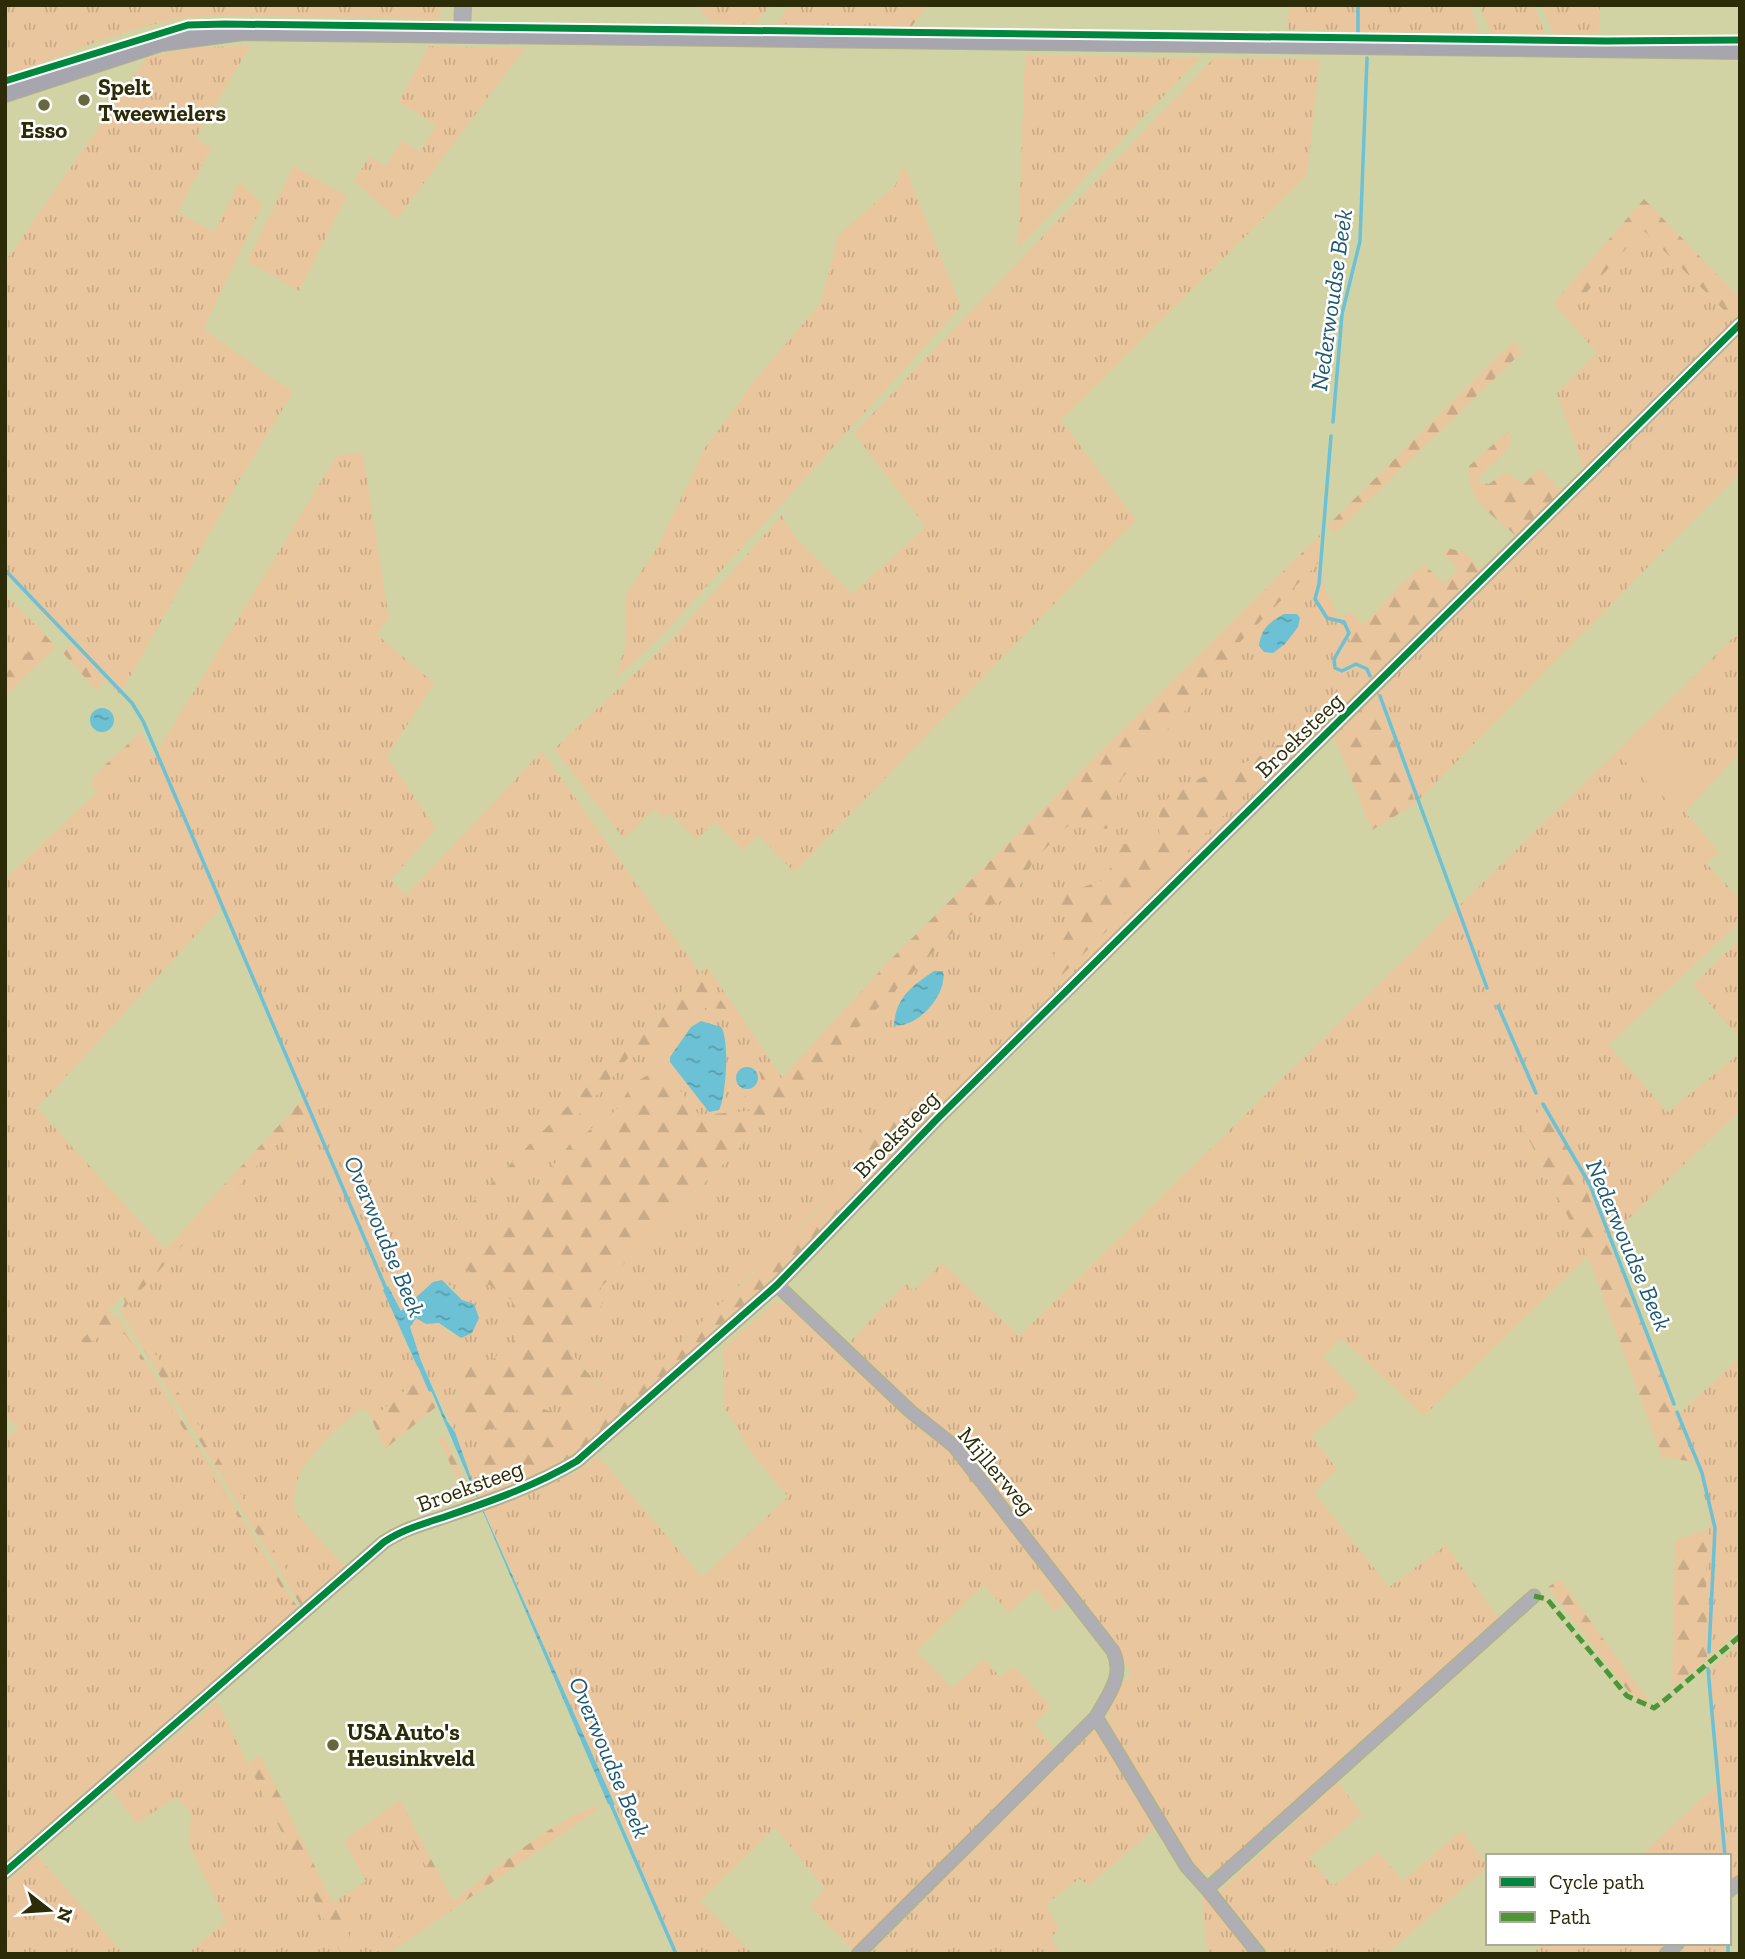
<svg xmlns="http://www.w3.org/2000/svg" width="1745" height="1959" font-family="'Zilla Slab',serif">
	<defs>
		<pattern id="grass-tufts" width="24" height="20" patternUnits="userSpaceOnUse" patternTransform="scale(1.75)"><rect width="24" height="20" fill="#eac69e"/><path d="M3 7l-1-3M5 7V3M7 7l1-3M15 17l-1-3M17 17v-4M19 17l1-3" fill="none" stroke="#c9aa87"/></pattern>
		<pattern id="forest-firs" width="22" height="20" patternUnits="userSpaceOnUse" patternTransform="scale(1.75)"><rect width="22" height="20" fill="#eac69e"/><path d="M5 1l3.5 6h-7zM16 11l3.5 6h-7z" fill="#c9aa87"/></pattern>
		<pattern id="water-ripples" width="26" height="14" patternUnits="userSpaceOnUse" patternTransform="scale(1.75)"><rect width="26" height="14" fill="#6cc1d5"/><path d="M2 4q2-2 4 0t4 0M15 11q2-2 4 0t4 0" fill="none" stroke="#599dab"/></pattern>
	</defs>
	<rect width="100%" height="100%" fill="#d2d3a5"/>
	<path fill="url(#grass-tufts)" fill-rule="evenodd" d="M5 5H444L438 19 214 15C143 18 72 53 5 76Z
		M697 5H771L755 24 710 22Z
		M788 5H912L897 26 777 24Z
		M1289 5H1470L1479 33 1287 30Z
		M1480 5H1534L1545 34 1490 33Z
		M1542 5H1600L1599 34H1554Z
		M250 46 196 138 211 148 178 212 214 232 239 182 263 204 203 329 293 392 241 477 120 695 5 573V262L147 57 199 47Z
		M429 46 525 48 397 219 354 181 369 156 386 166 401 141 420 152 436 125 399 102Z
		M1025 55 1200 58 1018 248Z
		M1214 58 1320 59 1307 175 1061 420 1136 520 794 872 758 835 743 850 714 822 697 840 670 813 664 818 654 809 624 839 554 749 674 637 782 515 795 537 852 594 926 527 854 433Z
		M294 166 347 196 299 291 247 261Z
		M902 168 907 172 961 307 663 634 615 679 626 644V594L657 548 705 448 759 375 820 304 839 234 895 186Z
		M1643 229 1734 320 1584 468 1557 393 1597 353 1553 303 1564 291 1578 302Z
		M1740 330V473L1415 804 1406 771 1375 693Z
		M363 453 389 619 376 634 434 683 387 757 436 828 391 880 406 895 542 751 700 973 389 1285 405 1284C486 1212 564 1136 633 1052L663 1049 705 1008 726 1009 701 972 706 965 782 1077 777 1083 761 1072 764 1086 750 1111 699 1115 662 1068 633 1084 617 1110 569 1145 539 1184 475 1243 464 1268 511 1300 522 1334 493 1359 459 1370 456 1396 462 1425 489 1429 518 1409 525 1395 601 1387 563 1344 602 1305 601 1287 969 916 1015 894 1034 860 1070 824 1107 829 1122 778 1233 659 1234 650 1240 642 1321 560 1324 586 1370 681 1040 1010 870 1186 856 1172 616 1405C584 1421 569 1419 536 1407L494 1442 479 1461 494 1493 480 1503 455 1432 421 1361 410 1326 415 1317 439 1323 454 1336 477 1310 474 1304 462 1300 450 1285 427 1288 401 1311 388 1286C395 1312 405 1355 424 1374L378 1414 360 1409C332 1435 284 1469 296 1513L349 1572 307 1604 126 1306 309 1110 221 908 37 1108 165 1249 81 1341 87 1345 100 1336 125 1334 298 1615 8 1862 5 1859V1441L18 1427 9 1419 5 1422V879L147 745 154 757 337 455ZM728 1046 723 1072 724 1101 683 1077 670 1062Z
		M5 593 45 635 5 675Z
		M1740 631V753L1685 812 1719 852 1706 863 1740 899V922L1608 1045 1668 1112 1740 1053V1110L1608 1239 1545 1105 1523 1129 1588 1256 1424 1416 1341 1338 1323 1357 1359 1395 1311 1436 1337 1469 1314 1492 1389 1587 1446 1545 1500 1620 1215 1874 1196 1870 1108 1725 1110 1698 1131 1674 1121 1654 955 1439 932 1424 846 1346 906 1283 913 1291 942 1263 1019 1336Z
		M1740 939V1038L1693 985Z
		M776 1301 793 1308 893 1404 957 1455 1068 1600 1055 1612 1036 1588 1009 1613 984 1585 916 1651 952 1688 984 1659 1000 1677 1014 1666 1051 1707 1034 1723 1057 1752 854 1951 810 1906 825 1889 775 1828 700 1901 753 1954H676L615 1805 484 1510 574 1474 598 1456 702 1577 788 1497 751 1452 723 1405V1348Z
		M1740 1357V1629L1707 1659 1706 1563 1710 1522 1699 1473 1676 1417Z
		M1740 1643V1876L1729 1885V1856H1640L1717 1785 1707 1673Z
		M217 1701 341 1954H187L226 1921 189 1845 191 1813 177 1797 137 1823 112 1791Z
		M1090 1730 1099 1731 1159 1825 1089 1885 1079 1879 1046 1904 1059 1929 1052 1937 1053 1943 1063 1954H870Z
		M1338 1782 1362 1814 1309 1858 1333 1886 1378 1852 1403 1881 1462 1830 1488 1867 1386 1954H1267L1222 1895V1889Z
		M394 1804 446 1905 374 1954H358L333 1903 366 1881 344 1841Z
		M37 1856 124 1954H5V1884Z
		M1206 1894 1255 1954H1208L1202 1901Z
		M1544 1943H1670L1658 1954H1532Z
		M1685 1943H1728L1729 1954H1675Z"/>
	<path fill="url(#forest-firs)" d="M912 5H928L912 26H897Z
		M1644 199 1740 298V313L1734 320 1643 230 1577 303 1564 291Z
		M1514 341 1522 352 1334 534 1327 526Z
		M1507 432 1510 433C1515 455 1486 463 1477 481L1489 484 1506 472 1524 484 1540 468 1561 491 1516 536C1492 514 1466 501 1469 466Z
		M1320 535 1321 560 1240 642 1234 650 1233 659 1122 778 1107 829 1070 824 1034 860 1015 894 969 916 601 1287 602 1305 563 1344 601 1388 557 1403 543 1395H525L518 1409 499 1428 489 1429 485 1438 469 1437C455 1416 456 1394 459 1369L493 1359 521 1334 511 1300 464 1268 475 1243 539 1184 569 1145 617 1110 632 1084 662 1067 699 1115 750 1111 753 1108 743 1099 750 1090 763 1086 759 1071 777 1083 890 960Z
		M1448 548 1466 553 1481 570 1370 681 1339 620 1350 611 1363 624C1385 605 1399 581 1425 565L1444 584 1458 569 1443 554Z
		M45 635 56 647 5 696V675Z
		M72 644 106 681 96 690 63 653Z
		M1375 693 1406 771 1415 804 1372 830 1334 736Z
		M141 732 147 745 97 792 91 786 94 775Z
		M1277 745H1290L1289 751 1055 982 1050 962 1073 923 1056 897 1105 879 1122 844H1160C1160 835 1158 824 1159 816 1169 772 1246 773 1277 745Z
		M701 972 727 1009 705 1008 663 1050 633 1052C564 1136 486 1212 405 1284L397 1278Z
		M304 1098 309 1110 126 1306 307 1604 303 1609 121 1313 125 1302 123 1295Z
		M1545 1104 1575 1164 1645 1328 1694 1462 1662 1457 1588 1256 1523 1128Z
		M899 1107 911 1109 923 1117 874 1173 861 1151 859 1129 874 1118Z
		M857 1172 870 1186 821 1238 570 1463 494 1493 479 1461 494 1442 536 1406C569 1419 584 1421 616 1405Z
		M109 1310 114 1317 117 1315 301 1613 298 1615 125 1334 100 1336 87 1345 81 1341Z
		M424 1374 436 1407 385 1449 368 1411 378 1414Z
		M444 1435 474 1503 470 1504 438 1439Z
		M1709 1529 1706 1563 1707 1659 1672 1688 1675 1540Z
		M1560 1579 1649 1702 1632 1696 1548 1587Z
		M260 1755 358 1954H341L248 1763Z
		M400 1800 453 1901C484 1879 569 1806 603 1806L388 1954H374L445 1905 394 1804Z"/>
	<path fill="#eac69e" d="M1640 727 1700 780 1675 807 1616 754Z"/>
	<path fill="url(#water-ripples)" d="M1284 614H1297L1300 618 1298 627 1285 644 1273 653 1264 652 1259 646C1261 629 1269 622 1284 614Z
		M90 720a12 12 0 1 1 24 0a12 12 0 1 1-24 0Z
		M934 971H943C948 994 917 1029 894 1025 896 997 912 986 934 971Z
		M701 1021 721 1027C730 1040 726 1097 719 1110L709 1112 670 1062V1057L691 1027Z
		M736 1078a11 11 0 1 1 22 0a11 11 0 1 1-22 0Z
		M442 1280 462 1300 474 1304 479 1318 472 1333 461 1338 439 1323 426 1324 416 1318 410 1327 421 1361 447 1421 455 1432 480 1503 615 1805 608 1804 424 1374 417 1366 383 1290 388 1286 401 1311 433 1282Z"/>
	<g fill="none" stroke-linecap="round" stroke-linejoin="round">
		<path stroke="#6cc1d5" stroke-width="3.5" d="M1358 5V34
			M1333 422 1342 314 1360 241 1367 58
			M1331 436 1319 584 1315 599 1327 618 1344 622 1349 633 1334 659 1335 668 1342 671 1356 664 1367 669 1370 676
			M5 570 132 703 143 721 387 1291
			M1380 696 1487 988
			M1498 1006 1536 1093
			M1543 1104 1590 1185 1674 1404
			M421 1369 430 1390
			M1677 1412 1702 1473 1715 1528 1709 1652
			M1708 1669 1725 1856
			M610 1802 676 1954
			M1728 1943V1954"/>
		<g stroke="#b1b28c" stroke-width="15">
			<path id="minor" d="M777 1285 910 1411 954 1446 1113 1651C1125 1676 1108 1695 1096 1717L1187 1867 1207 1889 1534 1596
				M5 1872 384 1542C405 1528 427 1523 450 1515 494 1500 537 1485 577 1461L777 1285 938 1118 1740 324
				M1207 1889 1259 1954
				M1729 1891 1740 1882
				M858 1954 1096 1717
				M1666 1954 1678 1943"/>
		</g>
		<g stroke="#b1b28c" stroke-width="18">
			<path id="tertiary" d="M462 33 463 5"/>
		</g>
		<g stroke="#b1b28c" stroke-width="20">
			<path id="secondary" d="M5 93 161 42 243 31 1740 50"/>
		</g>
		<use href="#minor" stroke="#afaeb5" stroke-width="12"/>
		<use href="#tertiary" stroke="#afaeb5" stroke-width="16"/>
		<use href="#secondary" stroke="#a7a5ae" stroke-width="18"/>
		<path stroke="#4d9637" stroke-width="5" stroke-dasharray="10 5" stroke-linecap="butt" d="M1534 1596 1547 1599 1627 1696 1654 1708 1666 1699 1740 1636"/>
		<g stroke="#fff" stroke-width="11">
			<path id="cycleway" d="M5 81 188 25 225 24 1605 41 1740 40
				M5 1872 384 1542C405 1528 427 1523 450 1515 494 1500 537 1485 577 1461L777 1285 938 1118 1740 324"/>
		</g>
		<use href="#cycleway" stroke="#00873e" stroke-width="7"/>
	</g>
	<g fill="#66663f" stroke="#fff" stroke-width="2.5">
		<circle cx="84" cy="100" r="7"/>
		<circle cx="44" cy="105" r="7"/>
		<circle cx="333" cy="1745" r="7"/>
	</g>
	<g text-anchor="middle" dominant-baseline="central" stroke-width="5" stroke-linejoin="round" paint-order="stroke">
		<g font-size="23" font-weight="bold" fill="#2c2c08" stroke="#fff" text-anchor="start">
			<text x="98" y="87">Spelt<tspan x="98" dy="26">Tweewielers</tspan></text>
			<text x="44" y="130" text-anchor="middle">Esso</text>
			<text x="347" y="1732">USA Auto's<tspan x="347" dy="26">Heusinkveld</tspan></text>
		</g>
		<g font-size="23" fill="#2c2c08" stroke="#fff">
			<text transform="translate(1299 735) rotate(-44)">Broeksteeg</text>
			<text transform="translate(896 1134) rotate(-46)">Broeksteeg</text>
			<text transform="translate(997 1471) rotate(50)">Mijllerweg</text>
			<text transform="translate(470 1486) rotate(-20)">Broeksteeg</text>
		</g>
		<g font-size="24" font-style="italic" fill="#1c5a74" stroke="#fff">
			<text transform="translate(1331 300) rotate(-82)">Nederwoudse Beek</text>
			<text transform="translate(385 1236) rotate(67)">Overwoudse Beek</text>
			<text transform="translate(1629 1245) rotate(67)">Nederwoudse Beek</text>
			<text transform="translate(610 1757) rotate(67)">Overwoudse Beek</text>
		</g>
	</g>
	<rect width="1745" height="1959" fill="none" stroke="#2c2c08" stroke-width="14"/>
	<rect x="1486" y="1854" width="245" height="91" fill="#ffffff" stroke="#abab9c" stroke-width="2"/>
	<rect x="1500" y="1877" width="35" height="10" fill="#00873e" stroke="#abab9c" stroke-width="2"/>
	<text x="1549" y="1889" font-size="21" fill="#2c2c08">Cycle path</text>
	<rect x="1500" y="1912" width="35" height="10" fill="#4d9637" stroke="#abab9c" stroke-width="2"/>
	<text x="1549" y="1924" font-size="21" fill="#2c2c08">Path</text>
	<g transform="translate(49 1910) rotate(107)" stroke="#ffffff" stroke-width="5" paint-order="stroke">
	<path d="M0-5L12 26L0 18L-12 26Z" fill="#2c2c08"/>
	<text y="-10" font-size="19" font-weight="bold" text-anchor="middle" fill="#2c2c08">N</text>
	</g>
</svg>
